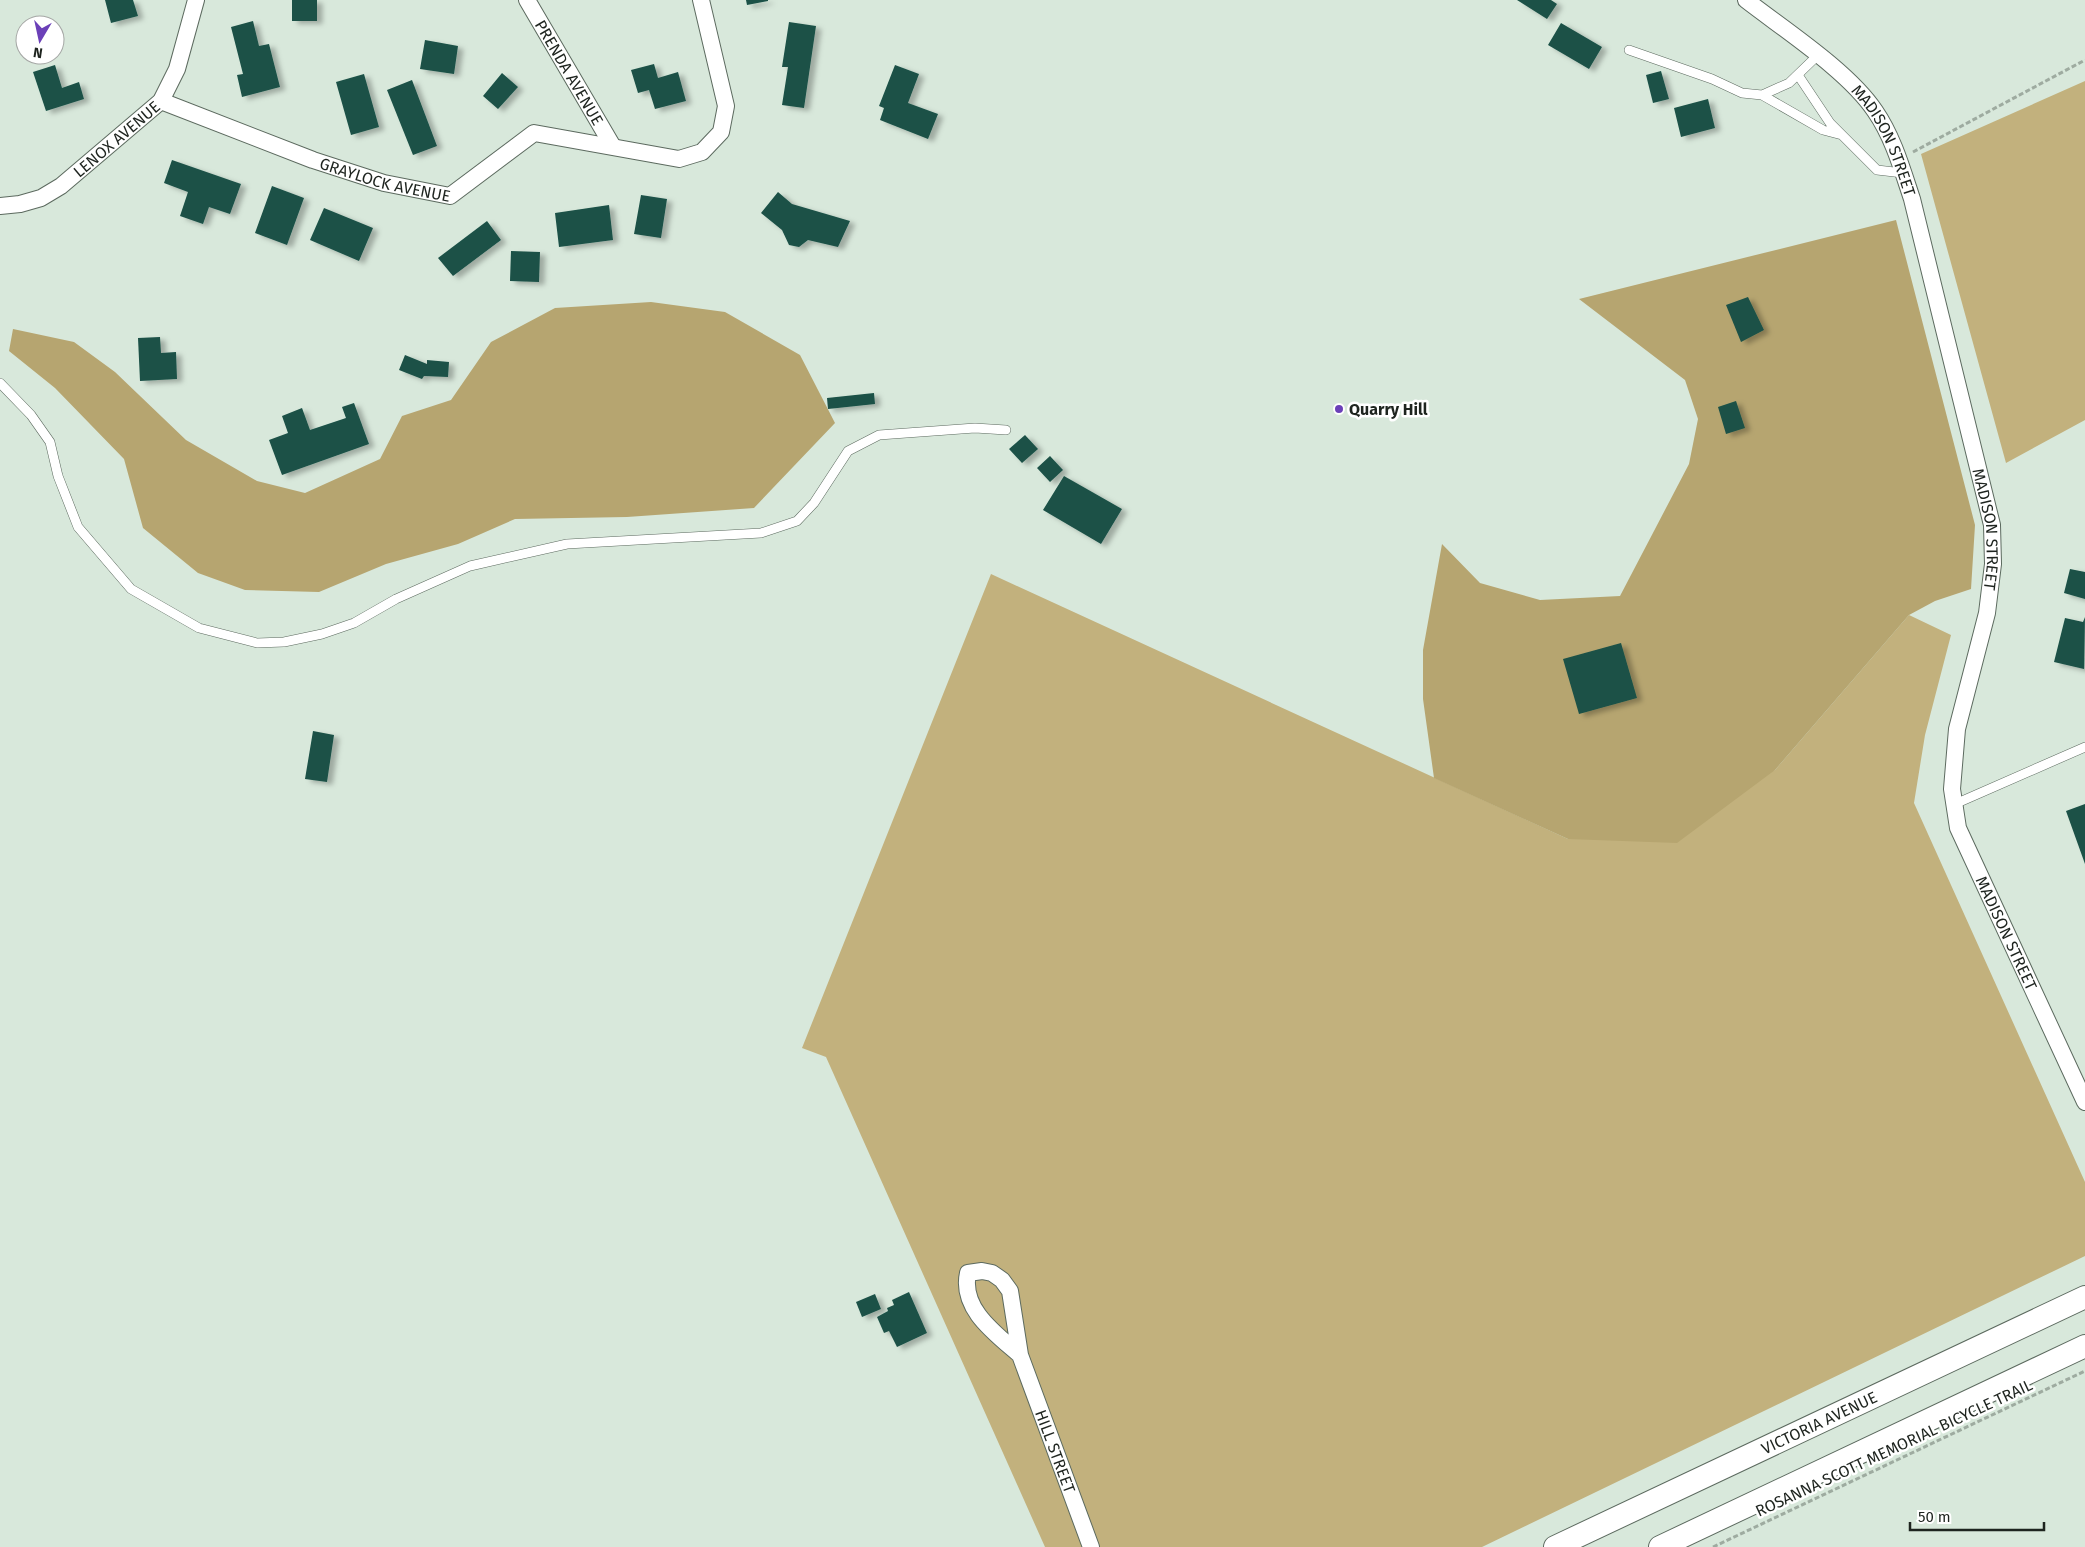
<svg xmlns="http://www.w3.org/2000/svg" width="2085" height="1547" font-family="'Fira Sans',sans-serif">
	<defs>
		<filter id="shadow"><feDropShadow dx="5.5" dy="3" stdDeviation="2.5" flood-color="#0004"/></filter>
	</defs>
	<rect width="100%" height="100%" fill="#d8e8db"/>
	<path fill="#c2b17d" d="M2085 81V420L2006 463 1921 154Z
		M991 574 1568 839 1775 770 1909 615 1951 635 1925 735 1914 803 2085 1182V1256L1482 1547H1045L826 1057 802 1048Z"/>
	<path fill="#b6a570" d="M1896 220 1975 525 1971 589 1935 601 1909 615 1775 770 1677 843 1568 839 1434 778 1423 699V650L1442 544 1480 583 1540 600 1620 596 1689 464 1698 419 1685 380 1579 299Z
		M651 302 725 312 800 355 835 423 754 508 627 517 515 519 458 544 386 564 319 592 245 590 198 573 143 528 124 459 55 388 9 351 13 329 74 342 115 372 186 440 257 481 305 493 380 459 402 416 451 400 491 342 555 308Z"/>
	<path fill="#1b5147" filter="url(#shadow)" d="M105 0H133L138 16 111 23Z
		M292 0H317V21H292Z
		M746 0H768V1L747 5Z
		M1517 0H1551L1557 4 1547 19Z
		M253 21 259 46 269 44 280 87 242 97 237 75 243 74 231 27Z
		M789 22 816 26 804 108 782 105 788 67H782Z
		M1561 23 1602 47 1589 69 1548 45Z
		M425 40 458 46 454 74 420 69Z
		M654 64 658 78 678 72 686 101 655 109 649 90 638 93 631 70Z
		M55 65 62 88 79 82 84 99 46 111 33 72Z
		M895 65 919 74 908 103 938 114 928 139 880 120 884 108 879 106Z
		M1661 71 1669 99 1653 103 1646 75Z
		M502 73 518 87 498 109 483 96Z
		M364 74 379 127 351 135 336 82Z
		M412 80 437 146 413 155 387 90Z
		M1708 99 1715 128 1681 137 1674 108Z
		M172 160 241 184 230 214 209 207 203 224 180 216 188 192 164 183Z
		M272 186 304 198 287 245 255 233Z
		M778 192 792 204 850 221 838 247 808 240 799 247 789 245 782 230 761 213Z
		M641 195 667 199 661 238 634 234Z
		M609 205 613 240 559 247 555 213Z
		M324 208 373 228 359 261 310 240Z
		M487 221 501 240 453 276 438 258Z
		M511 251 540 252 539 282 510 281Z
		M1748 297 1764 330 1741 342 1726 305Z
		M160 337 161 353 176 352 177 379 140 381 138 338Z
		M405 355 427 364V360L449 362 448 377 424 376 422 379 399 370Z
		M874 393 875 404 828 409 827 398Z
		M1736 401 1745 428 1726 434 1718 407Z
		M354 403 369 444 282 475 269 440 288 433 282 416 302 408 310 430 346 418 342 407Z
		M1025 435 1038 449 1022 463 1009 449Z
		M1050 456 1063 470 1050 482 1037 468Z
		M1064 476 1122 509 1101 544 1043 510Z
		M2070 569 2085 572V599L2064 593Z
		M2085 617 2084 669 2054 662 2065 618 2083 622Z
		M1621 643 1637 698 1579 714 1563 659Z
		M313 731 334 735 327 782 305 779Z
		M2085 804V864L2066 811Z
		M909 1292 927 1333 897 1347 889 1331 884 1333 877 1317 888 1311 887 1308 894 1305 892 1300Z
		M875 1294 881 1309 862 1317 856 1302Z"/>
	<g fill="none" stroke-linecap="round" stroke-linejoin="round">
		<g stroke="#5c6a5f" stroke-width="10">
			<path id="service" d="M1629 50 1712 79 1742 93 1762 95 1789 83 1817 56
				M1798 75 1830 123 1877 170 1903 173
				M1762 95 1823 130 1842 135
				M0 383 31 415 50 442 58 476 78 527 131 589 199 628 257 643 284 642 322 634 354 623 396 599 470 566 567 544 761 533 797 521 814 503 848 451 879 435 975 428 1006 430
				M1955 804 2085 747"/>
		</g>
		<g stroke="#5c6a5f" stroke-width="18">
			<g id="minor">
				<path id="s1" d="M527 0 612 145"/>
				<path id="s2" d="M1746 0C1786 31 1848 71 1875 111 1893 137 1902 169 1912 199L1992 525 1993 564 1987 613 1957 729 1952 789 1958 828 2085 1102"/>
				<path id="s3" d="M161 101 313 160 384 183 450 196 534 133 679 159 702 152 721 132 726 106 701 0"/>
				<path id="s4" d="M0 206 20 204 41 198 61 186 161 101 177 69 196 0"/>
				<path id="s5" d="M1020 1355C996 1334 960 1309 968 1273L982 1271 992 1273 1002 1280 1010 1291 1020 1355 1091 1547"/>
			</g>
		</g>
		<g stroke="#5c6a5f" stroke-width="24">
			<g id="secondary">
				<path id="s6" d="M1555 1547 2085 1297"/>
				<path d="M1660 1547 2085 1346"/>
			</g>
		</g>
		<path stroke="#9eaba0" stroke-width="3" stroke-dasharray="5 2.5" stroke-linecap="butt" d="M1913 152 2085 60
			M1713 1547 2085 1371"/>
		<use href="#service" stroke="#fff" stroke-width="9"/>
		<use href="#minor" stroke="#fff" stroke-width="16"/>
		<use href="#secondary" stroke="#fff" stroke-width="22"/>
	</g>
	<circle fill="#6b40b8" stroke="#fff" stroke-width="2" cx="1339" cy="409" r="5"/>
	<g text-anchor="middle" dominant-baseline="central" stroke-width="5" stroke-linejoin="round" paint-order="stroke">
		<g font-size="16" fill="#1e241f" stroke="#fff">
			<text stroke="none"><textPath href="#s1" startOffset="84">PRENDA AVENUE</textPath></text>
			<text stroke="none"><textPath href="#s4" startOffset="138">LENOX AVENUE</textPath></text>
			<text stroke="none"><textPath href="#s2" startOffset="201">MADISON STREET</textPath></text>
			<text stroke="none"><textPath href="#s3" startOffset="238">GRAYLOCK AVENUE</textPath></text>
			<text stroke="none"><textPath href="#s2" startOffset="606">MADISON STREET</textPath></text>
			<text stroke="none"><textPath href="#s2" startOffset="1026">MADISON STREET</textPath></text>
			<text stroke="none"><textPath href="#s6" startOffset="292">VICTORIA AVENUE</textPath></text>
			<text transform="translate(1894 1448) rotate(-25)">ROSANNA SCOTT MEMORIAL BICYCLE TRAIL</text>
			<text stroke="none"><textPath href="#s5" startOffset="320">HILL STREET</textPath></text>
		</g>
		<g font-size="16" font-weight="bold" fill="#1e241f" stroke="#fff" text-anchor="start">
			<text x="1349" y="409">Quarry Hill</text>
		</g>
	</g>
	<g transform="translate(40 40) rotate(189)"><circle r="24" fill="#ffffff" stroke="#a5a7a5"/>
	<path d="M0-4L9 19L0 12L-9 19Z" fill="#6b40b8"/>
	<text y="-8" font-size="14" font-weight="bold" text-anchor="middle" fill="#1e241f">N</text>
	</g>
	<path d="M1910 1522v8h134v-8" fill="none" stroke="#1e241f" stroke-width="2.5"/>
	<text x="1918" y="1522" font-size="15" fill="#1e241f" stroke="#ffffff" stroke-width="4" paint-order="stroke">50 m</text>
</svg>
